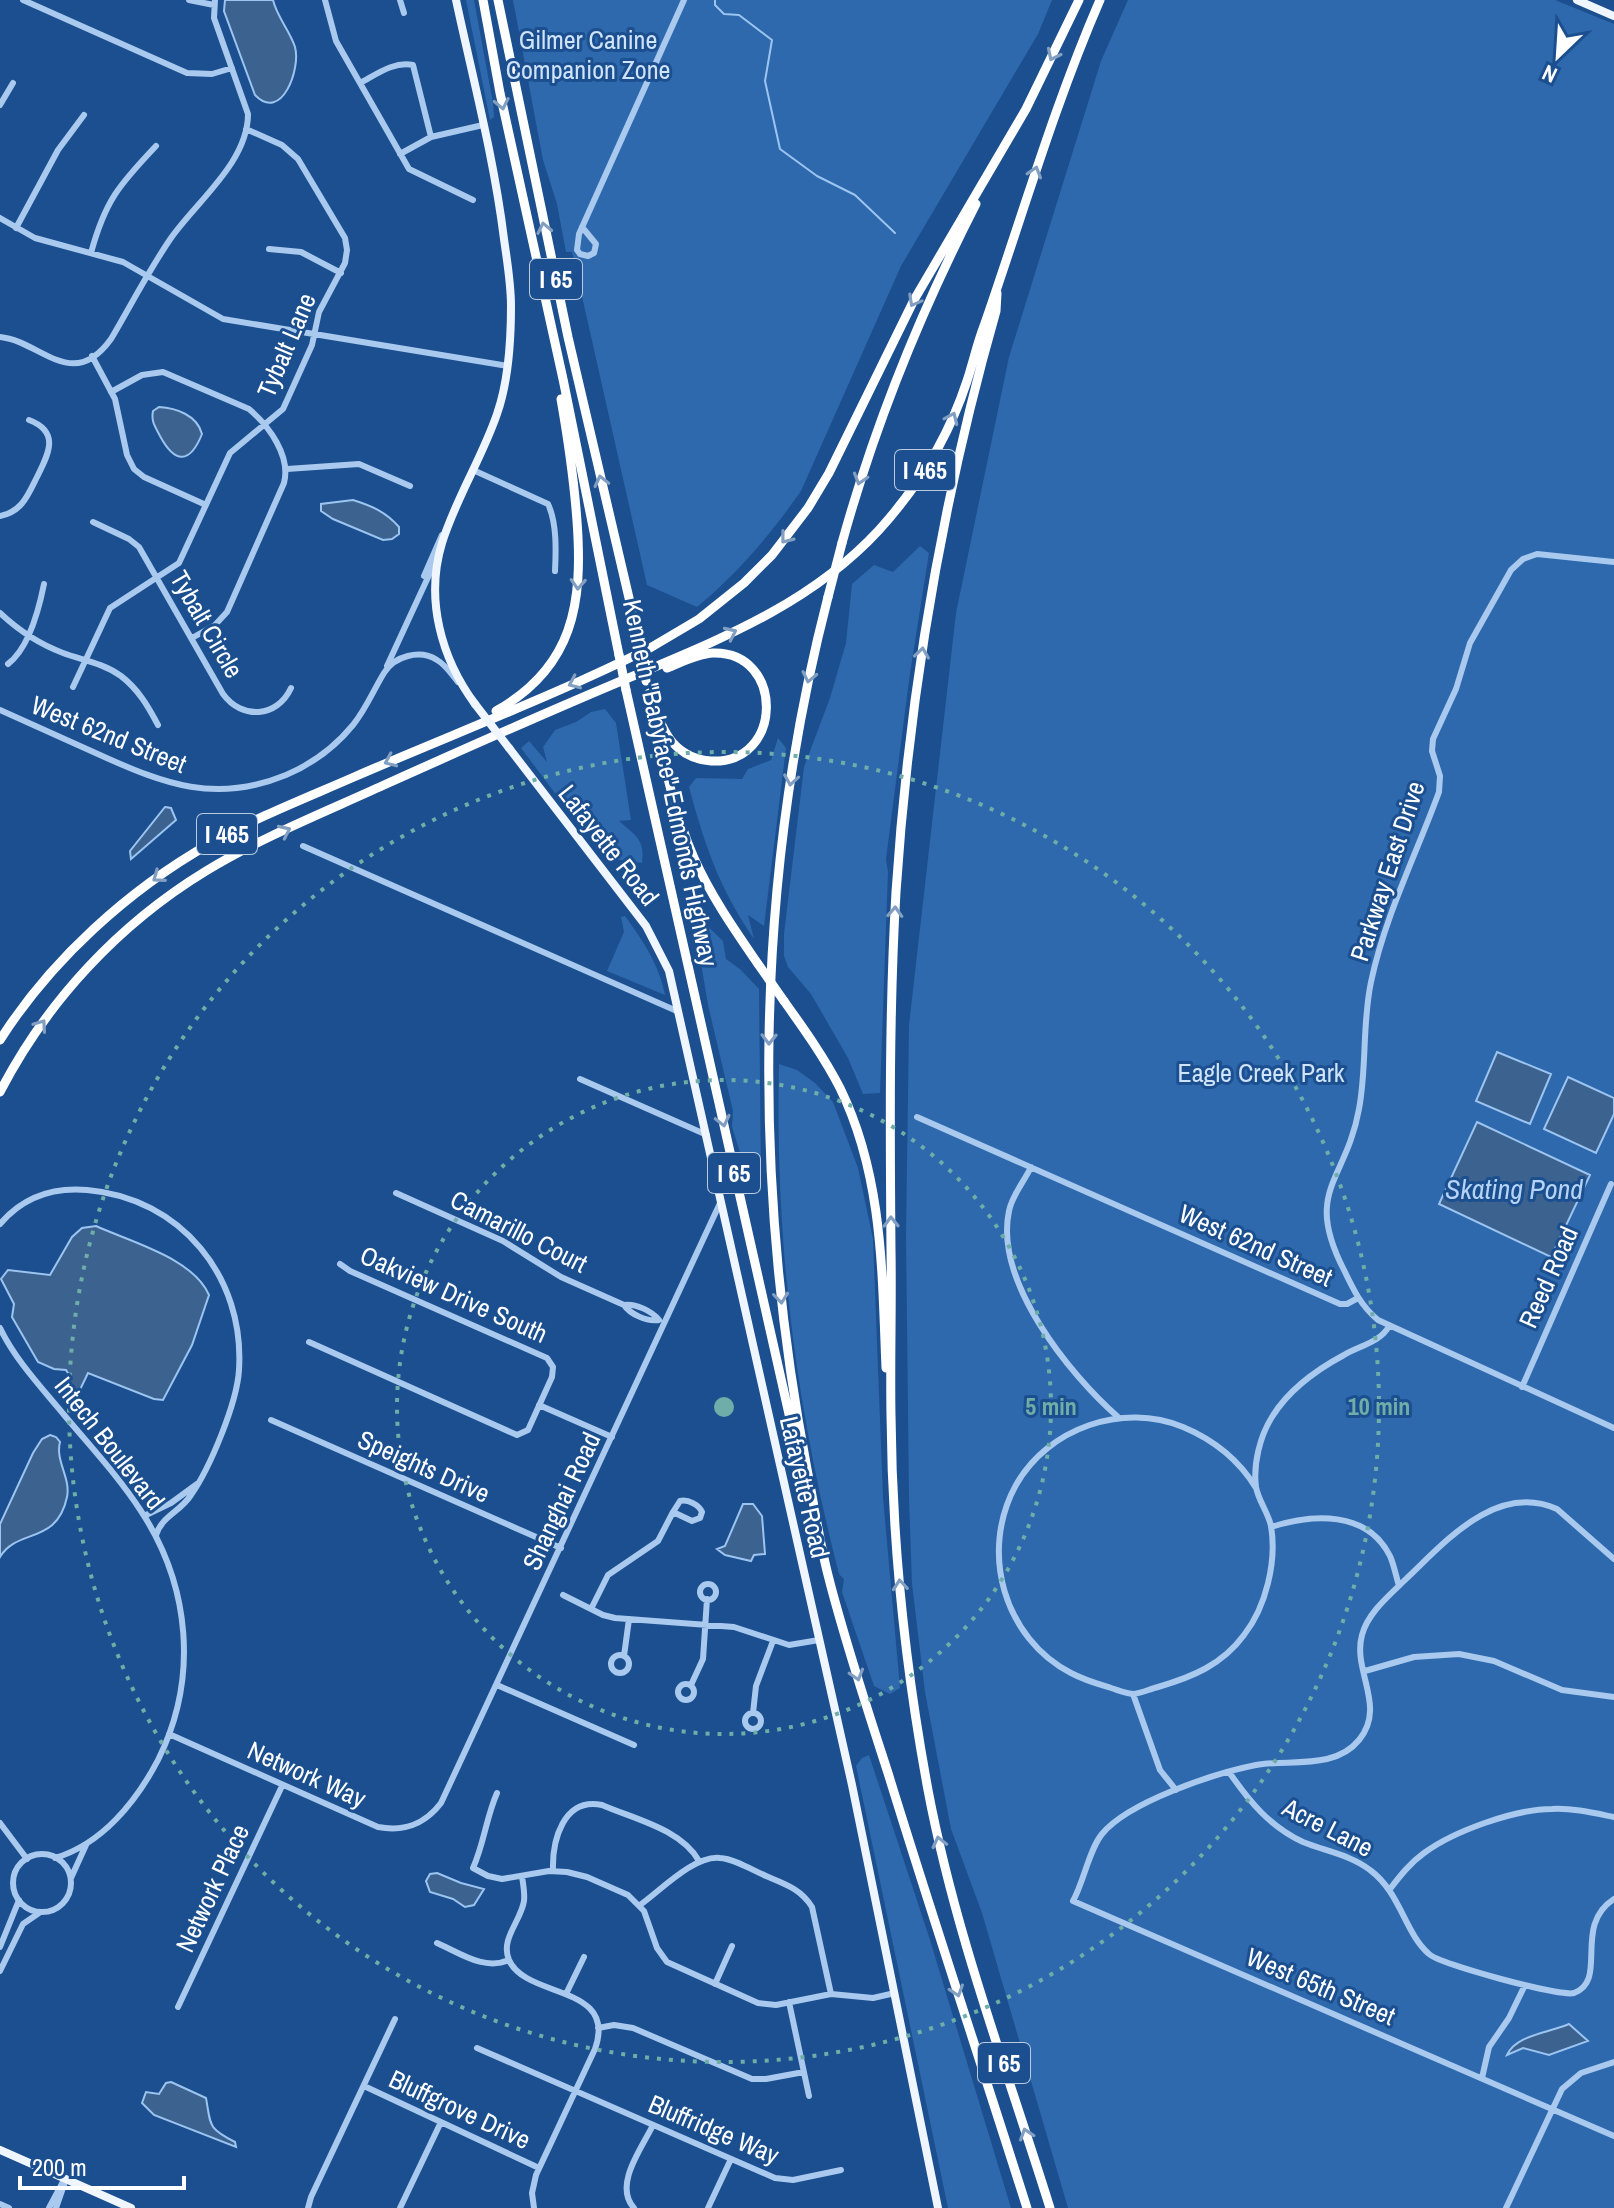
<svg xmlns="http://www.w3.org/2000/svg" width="1614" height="2208" font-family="'Archivo Narrow',sans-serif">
	<rect width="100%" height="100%" fill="#1b4f8f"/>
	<path fill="#2e69ad" d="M466 0H474L493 103 494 117 490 120Z
		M513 0H1052L1038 34 901 266 801 491C771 534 738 573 697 607L647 585 572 252H566L557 204 543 160Z
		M1128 0H1555L1614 24V2208H1068L982 1913 951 1829 925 1692 912 1584 909 1499 906 1235 909 1025 956 613 1009 357 1101 61Z
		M920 546 929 553 910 673 886 859 888 872 880 1093 863 1094 848 1058 811 994 788 967 784 956V934L804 767 830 698 846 643 852 584 874 565 893 572Z
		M605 709 616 723 631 820 619 821C636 836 645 839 642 863L612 859 579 806 570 813 521 748 529 741 547 762 543 747 555 730 576 722 591 712Z
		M778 738 786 748 764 926 748 915 754 939C719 888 705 846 689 787L696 778 742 779 748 769 771 760Z
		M625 916C643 941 659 964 665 995L607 971 624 932 621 917Z
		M701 920 723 941 726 959 741 970 759 989 761 1179 749 1181 732 1127 733 1111 708 1005 694 922Z
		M779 1064 797 1070 815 1083 833 1102 858 1168 873 1239 883 1497 900 1688 890 1694 874 1686 842 1592 844 1579 839 1574C795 1403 775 1242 779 1064Z
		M869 1755 930 1940 1011 2208H948L856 1766 862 1758Z"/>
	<path fill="#3c6290" stroke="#9cc4f0" stroke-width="2" d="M225 0H273C277 17 290 31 295 47 301 68 282 123 255 95L224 11Z
		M159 407C176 408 197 415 202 434 190 464 175 464 160 436 155 426 151 422 153 411Z
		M353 500C372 506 386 512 399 527V534L392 539 383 540 333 519 321 511V504Z
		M165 807 171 808 176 820 131 859 130 851Z
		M1497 1052 1551 1074 1530 1124 1476 1101Z
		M1568 1077 1614 1098V1114L1596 1153 1544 1129Z
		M1477 1122 1590 1175 1551 1257 1439 1204Z
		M96 1226C131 1242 193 1258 209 1295L192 1345 163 1400 154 1399 88 1373 76 1398 70 1396 67 1391 71 1378 66 1370 54 1369 38 1362 12 1317 14 1304 1 1279 8 1270 50 1275 72 1237 82 1228Z
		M50 1435 56 1437 60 1442C55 1461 71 1478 67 1497 57 1545 17 1528 0 1557V1524L33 1453 42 1439Z
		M743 1504H753L762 1516 765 1554 754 1555 751 1561 725 1555 717 1549 725 1546Z
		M437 1873 461 1883 484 1889 474 1905 465 1907 453 1899 430 1892 426 1881 430 1874Z
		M1569 2024 1588 2041 1549 2055 1523 2048 1507 2055C1516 2035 1548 2033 1569 2024Z
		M171 2082 206 2098C211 2125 207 2128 235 2142L236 2147 154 2115 142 2103 146 2092 159 2094 166 2083Z"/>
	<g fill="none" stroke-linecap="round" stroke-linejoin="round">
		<path stroke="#9cc4f0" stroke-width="2" d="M715 0V5L724 14 739 15 772 40 765 81 780 149 817 176 855 195 895 233"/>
		<path stroke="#a9c9ee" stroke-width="6" d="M23 0 187 73 212 74 232 68
			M189 0 214 5
			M325 0 336 41 409 169 473 200
			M400 0 404 13
			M360 83C377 74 394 61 413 65L431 137
			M0 105 13 83
			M400 154 431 137 483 125
			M0 218 35 238 123 262 223 319 508 366
			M582 227 596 244 594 253 588 256 580 254 577 250 579 234 684 0
			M16 228 58 150 84 115
			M269 249 301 252 341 273
			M91 253C105 201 119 185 156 146
			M0 337C41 341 72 393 111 339 131 305 149 270 171 238 197 201 248 162 248 114L214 18 215 0
			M92 356 115 399 127 455 134 469 144 477 206 505
			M111 392 142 375 163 372 249 409C269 426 291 456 284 483L227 612 215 625 192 638
			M287 469 359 464 410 486
			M473 470 548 504C557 523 556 551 555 571
			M0 516C22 512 28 495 37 477 48 455 61 432 29 420
			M93 522 129 539 139 547 223 694C242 720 277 718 291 688
			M1614 562 1537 554 1523 559 1511 570 1470 643 1456 689 1433 739 1432 751 1440 776 1439 792C1416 855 1385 916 1371 982 1362 1024 1367 1067 1359 1109 1346 1182 1303 1190 1344 1270 1353 1289 1361 1306 1378 1320L1614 1428
			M424 576 442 535
			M0 613C18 630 39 644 63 653 82 660 103 663 121 676 138 689 148 706 158 725
			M8 664C29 648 39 609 44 584
			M387 666 436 560
			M73 687 110 608 179 563 230 453 283 409 312 345 319 312 345 263 347 250 345 238 298 159 282 145 246 129
			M0 710C33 725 66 740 100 755 164 784 216 804 286 775 312 764 335 747 353 725 366 709 373 691 384 673 394 656 420 649 437 660 446 665 452 675 458 682
			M303 846 679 1012
			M580 1079 707 1135
			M917 1117 1340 1304H1347L1358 1298
			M1031 1167C1024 1182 1012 1195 1009 1211 994 1281 1069 1374 1118 1417
			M396 1193 503 1241 561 1277 624 1305C630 1314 647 1322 658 1320
			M0 1224C23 1197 52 1187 87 1190 181 1198 245 1277 239 1370 237 1403 210 1468 191 1495 180 1512 162 1516 156 1535
			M624 1305C635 1303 652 1311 659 1320
			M0 1328C16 1361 42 1388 65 1416 91 1447 119 1477 141 1511 190 1586 199 1678 158 1760 136 1802 102 1844 55 1858
			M309 1342 517 1435 528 1430 552 1377 553 1367 547 1358 350 1271 340 1264
			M1522 1387 1611 1184
			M539 1405 612 1437
			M271 1420 561 1548
			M1256 1488C1239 1460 1214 1440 1183 1427 1123 1402 1048 1428 1016 1485 979 1552 1004 1638 1071 1673 1084 1680 1098 1684 1111 1688 1118 1690 1127 1694 1134 1694 1142 1693 1150 1689 1158 1687 1192 1677 1222 1665 1244 1635 1266 1607 1277 1561 1271 1526 1268 1512 1258 1500 1256 1487 1253 1464 1260 1436 1272 1417 1289 1389 1316 1370 1344 1355 1359 1346 1381 1342 1389 1326
			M680 1501C688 1499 699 1505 702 1512L700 1518 692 1521 673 1512Z
			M144 1516 171 1503 197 1484
			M1271 1527C1312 1514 1367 1510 1390 1556 1394 1565 1396 1576 1399 1586
			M1614 1559 1557 1509C1497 1482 1446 1541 1407 1578 1391 1594 1368 1612 1362 1635 1352 1671 1387 1706 1359 1740 1335 1770 1289 1759 1256 1765 1215 1773 1128 1802 1102 1834 1089 1850 1084 1881 1073 1901L1614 2136
			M700 1592a8 8 0 1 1 16 0a8 8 0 1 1-16 0Z
			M563 1595 603 1615 615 1618 734 1627 789 1645 819 1640
			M591 1609 608 1575 658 1541 673 1512
			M611 1664a9 9 0 1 1 18 0a9 9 0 1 1-18 0Z
			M624 1656 629 1619
			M1365 1671 1414 1657 1459 1654 1494 1661 1562 1690 1614 1697
			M678 1692a8 8 0 1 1 16 0a8 8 0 1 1-16 0Z
			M497 1685 634 1745
			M691 1685 703 1659 707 1599
			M1133 1694 1160 1770 1176 1790
			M745 1721a8 8 0 1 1 16 0a8 8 0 1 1-16 0Z
			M753 1713 756 1686 773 1641
			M169 1734 378 1827C405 1832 425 1824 441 1803L721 1201
			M1229 1772C1249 1801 1270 1827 1303 1842 1325 1851 1351 1855 1370 1870 1401 1893 1404 1932 1429 1954 1439 1964 1560 1997 1574 1993 1609 1980 1572 1926 1614 1899
			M497 1793C486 1818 484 1844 473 1868L488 1876 502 1879 549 1871 567 1872 587 1877 628 1895 644 1911 657 1948 667 1962 758 2003 776 2005 831 1994 873 1998 895 1993
			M0 1823 27 1859
			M13 1883a29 29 0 1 1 58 0a29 29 0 1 1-58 0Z
			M553 1871C552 1841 563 1797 602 1805 634 1819 681 1829 699 1861
			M522 1876C523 1884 525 1893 524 1901 521 1921 500 1939 509 1960 526 1999 618 1984 595 2049L536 2175 532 2193 534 2208
			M71 1878 86 1845
			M1390 1889C1400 1876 1410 1863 1424 1853 1454 1831 1515 1809 1552 1809 1573 1808 1594 1813 1614 1817
			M640 1905C660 1891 694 1855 720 1858 735 1859 752 1870 766 1876 785 1884 801 1889 812 1907L831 1994
			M437 1943C460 1953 484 1971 509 1960
			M0 1947 19 1900
			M0 1971 23 1924 39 1913
			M715 1984 732 1946
			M566 1994 584 1957
			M789 2002 809 2096
			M178 2007 282 1786
			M598 2028 614 2025 633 2028 752 2079H766L804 2072
			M477 2048 775 2178 793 2180 841 2170
			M1482 2078 1489 2047 1509 2018 1524 1987
			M364 2086 539 2168
			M0 2204 9 2208
			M49 2208 65 2178
			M56 2208 65 2182
			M308 2208 311 2197 395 2019
			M400 2208 441 2122
			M634 2208C613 2185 642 2148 653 2125
			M708 2208 731 2159
			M1506 2208 1562 2089 1581 2073 1614 2062"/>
		<path stroke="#f0f6ff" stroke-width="8" d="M456 0C473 79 494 158 504 239 507 261 511 283 511 306 511 341 509 380 497 414 482 458 456 498 442 543 425 599 441 658 475 704
			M1577 0 1614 16
			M509 748 646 926 669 971 852 1785 938 2208
			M0 2150 131 2208"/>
		<path stroke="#fff" stroke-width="9" d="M483 0 500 93 563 379 619 655
			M498 0 568 337 640 645
			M997 293 996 311C942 500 909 696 896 892 889 1011 890 1131 891 1250 892 1305 890 1360 891 1415 892 1541 905 1666 928 1790 955 1933 1007 2070 1050 2208
			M842 543C875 424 920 313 976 204
			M828 597C754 882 752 1181 807 1469 814 1504 819 1540 828 1575 845 1642 867 1708 888 1773 933 1919 981 2063 1027 2208
			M626 690 800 1463
			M649 693C656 709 661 729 673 743 683 754 696 760 711 761 784 765 785 651 713 653 697 654 682 662 667 668
			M496 711C574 667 583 603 577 521 574 480 568 439 561 399
			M654 715C664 763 674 812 694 858 711 896 734 929 758 964
			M784 1001C804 1029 824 1057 840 1088 883 1176 882 1272 886 1368
			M0 1040C51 960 128 890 211 843 257 817 306 798 354 777 453 734 554 696 650 648L699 619 744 583 772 555 808 508 829 473 914 300 1026 109 1079 0
			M0 1092C47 1001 119 924 206 871 262 837 325 812 384 785 464 749 545 713 626 679 718 640 810 605 879 530 918 487 949 436 967 381 973 363 977 344 984 326 1022 217 1054 106 1100 0"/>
		<path stroke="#f0f6ff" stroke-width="8" d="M475 704 509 748"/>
		<path stroke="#fff" stroke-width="9" d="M828 597 842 543
			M640 645 646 681
			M619 655 626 690
			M758 964 784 1001"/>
	</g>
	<defs><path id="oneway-chevron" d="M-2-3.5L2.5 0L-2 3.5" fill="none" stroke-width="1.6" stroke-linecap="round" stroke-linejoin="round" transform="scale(2)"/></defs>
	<g stroke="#829ec1">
		<use href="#oneway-chevron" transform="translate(1053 55) rotate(116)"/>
		<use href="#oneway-chevron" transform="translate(502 104) rotate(78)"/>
		<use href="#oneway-chevron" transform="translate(1035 172) rotate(-73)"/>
		<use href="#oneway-chevron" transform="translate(544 228) rotate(-102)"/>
		<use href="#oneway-chevron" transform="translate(914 301) rotate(119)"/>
		<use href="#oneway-chevron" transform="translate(952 418) rotate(-66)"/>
		<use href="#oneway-chevron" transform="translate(860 479) rotate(107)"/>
		<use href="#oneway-chevron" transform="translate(601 481) rotate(-103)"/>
		<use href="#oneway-chevron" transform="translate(786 538) rotate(128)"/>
		<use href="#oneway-chevron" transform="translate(578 584) rotate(93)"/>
		<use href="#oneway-chevron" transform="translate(731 633) rotate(-25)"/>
		<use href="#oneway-chevron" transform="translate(922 653) rotate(-82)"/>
		<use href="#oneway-chevron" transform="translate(809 677) rotate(102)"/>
		<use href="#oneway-chevron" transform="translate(574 683) rotate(156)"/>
		<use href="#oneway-chevron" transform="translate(390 761) rotate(156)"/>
		<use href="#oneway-chevron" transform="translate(791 780) rotate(99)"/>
		<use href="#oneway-chevron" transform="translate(285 831) rotate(-25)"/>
		<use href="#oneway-chevron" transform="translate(158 877) rotate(144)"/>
		<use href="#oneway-chevron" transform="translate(895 912) rotate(-87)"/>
		<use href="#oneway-chevron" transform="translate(41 1025) rotate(-55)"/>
		<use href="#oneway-chevron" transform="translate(769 1039) rotate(91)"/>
		<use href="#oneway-chevron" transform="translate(723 1121) rotate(77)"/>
		<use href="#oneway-chevron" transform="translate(891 1222) rotate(-91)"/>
		<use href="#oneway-chevron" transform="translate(781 1298) rotate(84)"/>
		<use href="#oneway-chevron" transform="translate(900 1585) rotate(-95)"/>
		<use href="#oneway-chevron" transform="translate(857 1675) rotate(73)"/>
		<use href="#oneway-chevron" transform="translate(939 1842) rotate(-103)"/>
		<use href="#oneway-chevron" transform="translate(957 1991) rotate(72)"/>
		<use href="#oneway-chevron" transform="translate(1026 2134) rotate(-108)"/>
	</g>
	<g fill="none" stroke="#6fada8" stroke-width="4" stroke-dasharray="4 8">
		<circle cx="724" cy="1407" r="327"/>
		<circle cx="724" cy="1407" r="655"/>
	</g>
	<g text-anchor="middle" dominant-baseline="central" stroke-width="6" stroke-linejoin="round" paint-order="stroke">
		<g fill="#1b4f8f" stroke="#bbcadd" stroke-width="2">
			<rect x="530" y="259" width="52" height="40" rx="6"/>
			<rect x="895" y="450" width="60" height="40" rx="6"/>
			<rect x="197" y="814" width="60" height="40" rx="6"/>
			<rect x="708" y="1153" width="52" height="40" rx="6"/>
			<rect x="978" y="2043" width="52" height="40" rx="6"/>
		</g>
		<g font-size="24" font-weight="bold" fill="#fff">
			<text x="556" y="279">I 65</text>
			<text x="925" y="470">I 465</text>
			<text x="227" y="834">I 465</text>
			<text x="734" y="1173">I 65</text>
			<text x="1004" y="2063">I 65</text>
		</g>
		<g font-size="26" fill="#cfe3fa" stroke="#1b4f8f">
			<text x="588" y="39">Gilmer Canine<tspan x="588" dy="30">Companion Zone</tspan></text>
			<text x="1261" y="1072">Eagle Creek Park</text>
		</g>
		<g font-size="26" fill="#fff" stroke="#1b4f8f">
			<text transform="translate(286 345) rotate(-67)">Tybalt Lane</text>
			<text transform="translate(207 624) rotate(60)">Tybalt Circle</text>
			<text transform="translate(109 734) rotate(22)">West 62nd Street</text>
			<text transform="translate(671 783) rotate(78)">Kenneth "Babyface" Edmonds Highway</text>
			<text transform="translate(609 845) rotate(52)">Lafayette Road</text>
			<text transform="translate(1387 871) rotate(-72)">Parkway East Drive</text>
			<text transform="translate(519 1231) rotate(27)">Camarillo Court</text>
			<text transform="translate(1256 1245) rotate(24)">West 62nd Street</text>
			<text transform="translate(1548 1277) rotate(-66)">Reed Road</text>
			<text transform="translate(454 1294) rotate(24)">Oakview Drive South</text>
			<text transform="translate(110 1443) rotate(52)">Intech Boulevard</text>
			<text transform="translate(424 1466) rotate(24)">Speights Drive</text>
			<text transform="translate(805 1487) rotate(77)">Lafayette Road</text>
			<text transform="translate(561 1501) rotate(-65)">Shanghai Road</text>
			<text transform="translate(307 1774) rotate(24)">Network Way</text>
			<text transform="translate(1328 1827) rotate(27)">Acre Lane</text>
			<text transform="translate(212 1888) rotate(-65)">Network Place</text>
			<text transform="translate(1321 1986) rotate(23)">West 65th Street</text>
			<text transform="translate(460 2109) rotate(25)">Bluffgrove Drive</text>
			<text transform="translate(714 2129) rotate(23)">Bluffridge Way</text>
		</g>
		<g font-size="28" font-style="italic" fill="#b5d3f5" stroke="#1b4f8f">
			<text x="1514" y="1189">Skating Pond</text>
		</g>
	</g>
	<circle cx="724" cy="1407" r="12" fill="#6fada8" stroke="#1b4f8f" stroke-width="4"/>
	<g font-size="24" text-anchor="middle" font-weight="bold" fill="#6fada8" stroke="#1b4f8f" stroke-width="6" stroke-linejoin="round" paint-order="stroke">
		<text x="1051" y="1415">5 min</text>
		<text x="1379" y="1415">10 min</text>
	</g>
	<g transform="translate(1558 56) rotate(205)" stroke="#1b4f8f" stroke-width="6" paint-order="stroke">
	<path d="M0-6L14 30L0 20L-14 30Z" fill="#ffffff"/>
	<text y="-12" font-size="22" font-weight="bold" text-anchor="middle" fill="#ffffff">N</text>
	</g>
	<path d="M20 2176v12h164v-12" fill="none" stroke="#ffffff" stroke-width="4"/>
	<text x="32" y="2176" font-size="24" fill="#ffffff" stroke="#1b4f8f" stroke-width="6" paint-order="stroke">200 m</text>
</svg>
